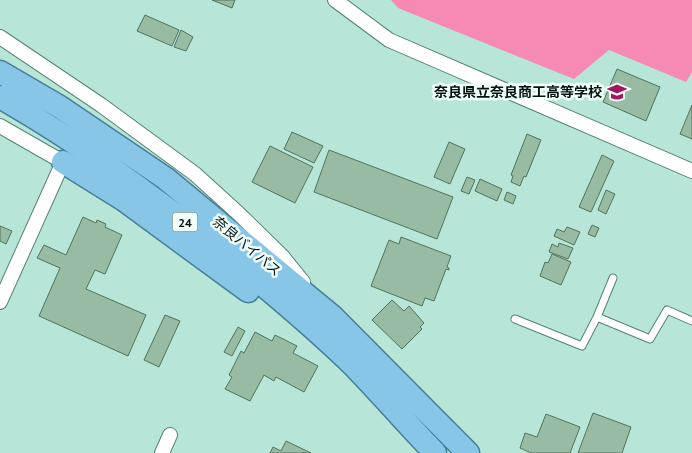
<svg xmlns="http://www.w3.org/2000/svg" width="692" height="453" font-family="'PT Sans','Noto Sans JP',sans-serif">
	<rect width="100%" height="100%" fill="#b7e6d8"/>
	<path fill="#f68ab5" d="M391 0H692V72L686 82 609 50 574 79 398 8Z"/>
	<path fill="#97bba3" stroke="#51735c" d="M212 0H235L232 8Z
		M145 15 179 30 172 46 137 31Z
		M181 30 193 37 186 51 174 47Z
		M617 69 660 87 646 121 603 102Z
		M692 105V139L680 134Z
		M292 132 323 146 314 163 284 149Z
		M527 134 541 140 526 177 524 176 520 186 511 182 513 176 511 175Z
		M449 142 465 149 450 184 434 177Z
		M270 146 313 167 295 203 252 182Z
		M329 150 453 197 437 239 314 192Z
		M602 155 614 161 591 212 579 207Z
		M467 177 475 180 469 194 461 191Z
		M480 179 502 189 497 201 475 191Z
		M606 190 615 194 606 214 598 210Z
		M507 192 516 196 513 204 504 200Z
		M83 217 96 223 97 220 106 224 105 227 122 235 105 274 95 270 86 289 146 315 128 356 39 316 60 268 37 258 44 245 66 255Z
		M592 225 599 228 595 237 588 234Z
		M0 226 12 231 6 244 0 241Z
		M567 227 580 232 574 245 554 236 557 229 564 232Z
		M401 237 451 256 447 267 449 268V270L446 269 434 301 425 298 422 306 371 286 389 240 399 244Z
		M559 243 573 248 568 259 549 252 552 244 558 247Z
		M552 254 571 262 561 285 540 276 545 262 548 263Z
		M392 300 404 311 409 306 424 323 420 327 422 329 402 349 372 320Z
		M165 315 180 321 159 367 144 360Z
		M238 327 245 331 232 356 224 352Z
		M255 332 272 341 275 335 297 346 293 353 318 366 304 392 276 377 274 381 264 375 250 401 225 389 232 377 229 375 241 351 244 353Z
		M593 413 631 427 622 453H578Z
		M546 414 580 427 570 453H531L520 448 525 433 537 437Z
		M286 441 311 453H270L273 447 281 451Z"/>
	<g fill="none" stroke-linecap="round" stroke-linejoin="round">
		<g stroke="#568276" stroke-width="9">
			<path id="service" d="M613 278 597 317 650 339 667 310 692 321
				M515 319 582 346 597 317"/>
		</g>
		<g stroke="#568276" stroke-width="16">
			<path id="minor" d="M335 0 389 40 692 171
				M0 37 101 105 195 174 239 214 282 256 303 282
				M0 126 63 162 0 302
				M162 453 170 435"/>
		</g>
		<g stroke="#477e98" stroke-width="25">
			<path id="trunk" d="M0 72 60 107 165 178 333 317 468 453
				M0 97C81 143 157 199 229 257 272 292 315 328 355 367 382 395 408 425 435 453
				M63 162 124 200 248 291"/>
		</g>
		<use href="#service" stroke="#fff" stroke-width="7"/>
		<use href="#minor" stroke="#fff" stroke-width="14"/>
		<use href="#trunk" stroke="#88c6e8" stroke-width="22"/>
	</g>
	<defs>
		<g id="school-bare" transform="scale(1.5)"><path d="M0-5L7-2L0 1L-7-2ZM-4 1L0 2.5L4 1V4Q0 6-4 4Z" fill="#a21760" stroke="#f1fffb" stroke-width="2.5" paint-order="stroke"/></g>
	</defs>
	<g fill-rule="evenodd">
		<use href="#school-bare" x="617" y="92"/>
	</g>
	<g text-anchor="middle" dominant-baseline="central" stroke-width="5" stroke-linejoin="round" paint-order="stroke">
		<rect fill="#f1fffb" stroke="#4a5a56" stroke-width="1" x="172.5" y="212.5" width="25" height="19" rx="4"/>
		<g font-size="12" font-weight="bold" fill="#03130f">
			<text x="185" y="222">24</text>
		</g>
		<g font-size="14" font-weight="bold" fill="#03130f" stroke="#f1fffb" text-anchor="end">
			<text x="602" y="92">奈良県立奈良商工高等学校</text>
		</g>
		<g font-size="14" fill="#03130f" stroke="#f1fffb">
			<text transform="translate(247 246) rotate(40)">奈良バイパス</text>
		</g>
	</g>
</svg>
